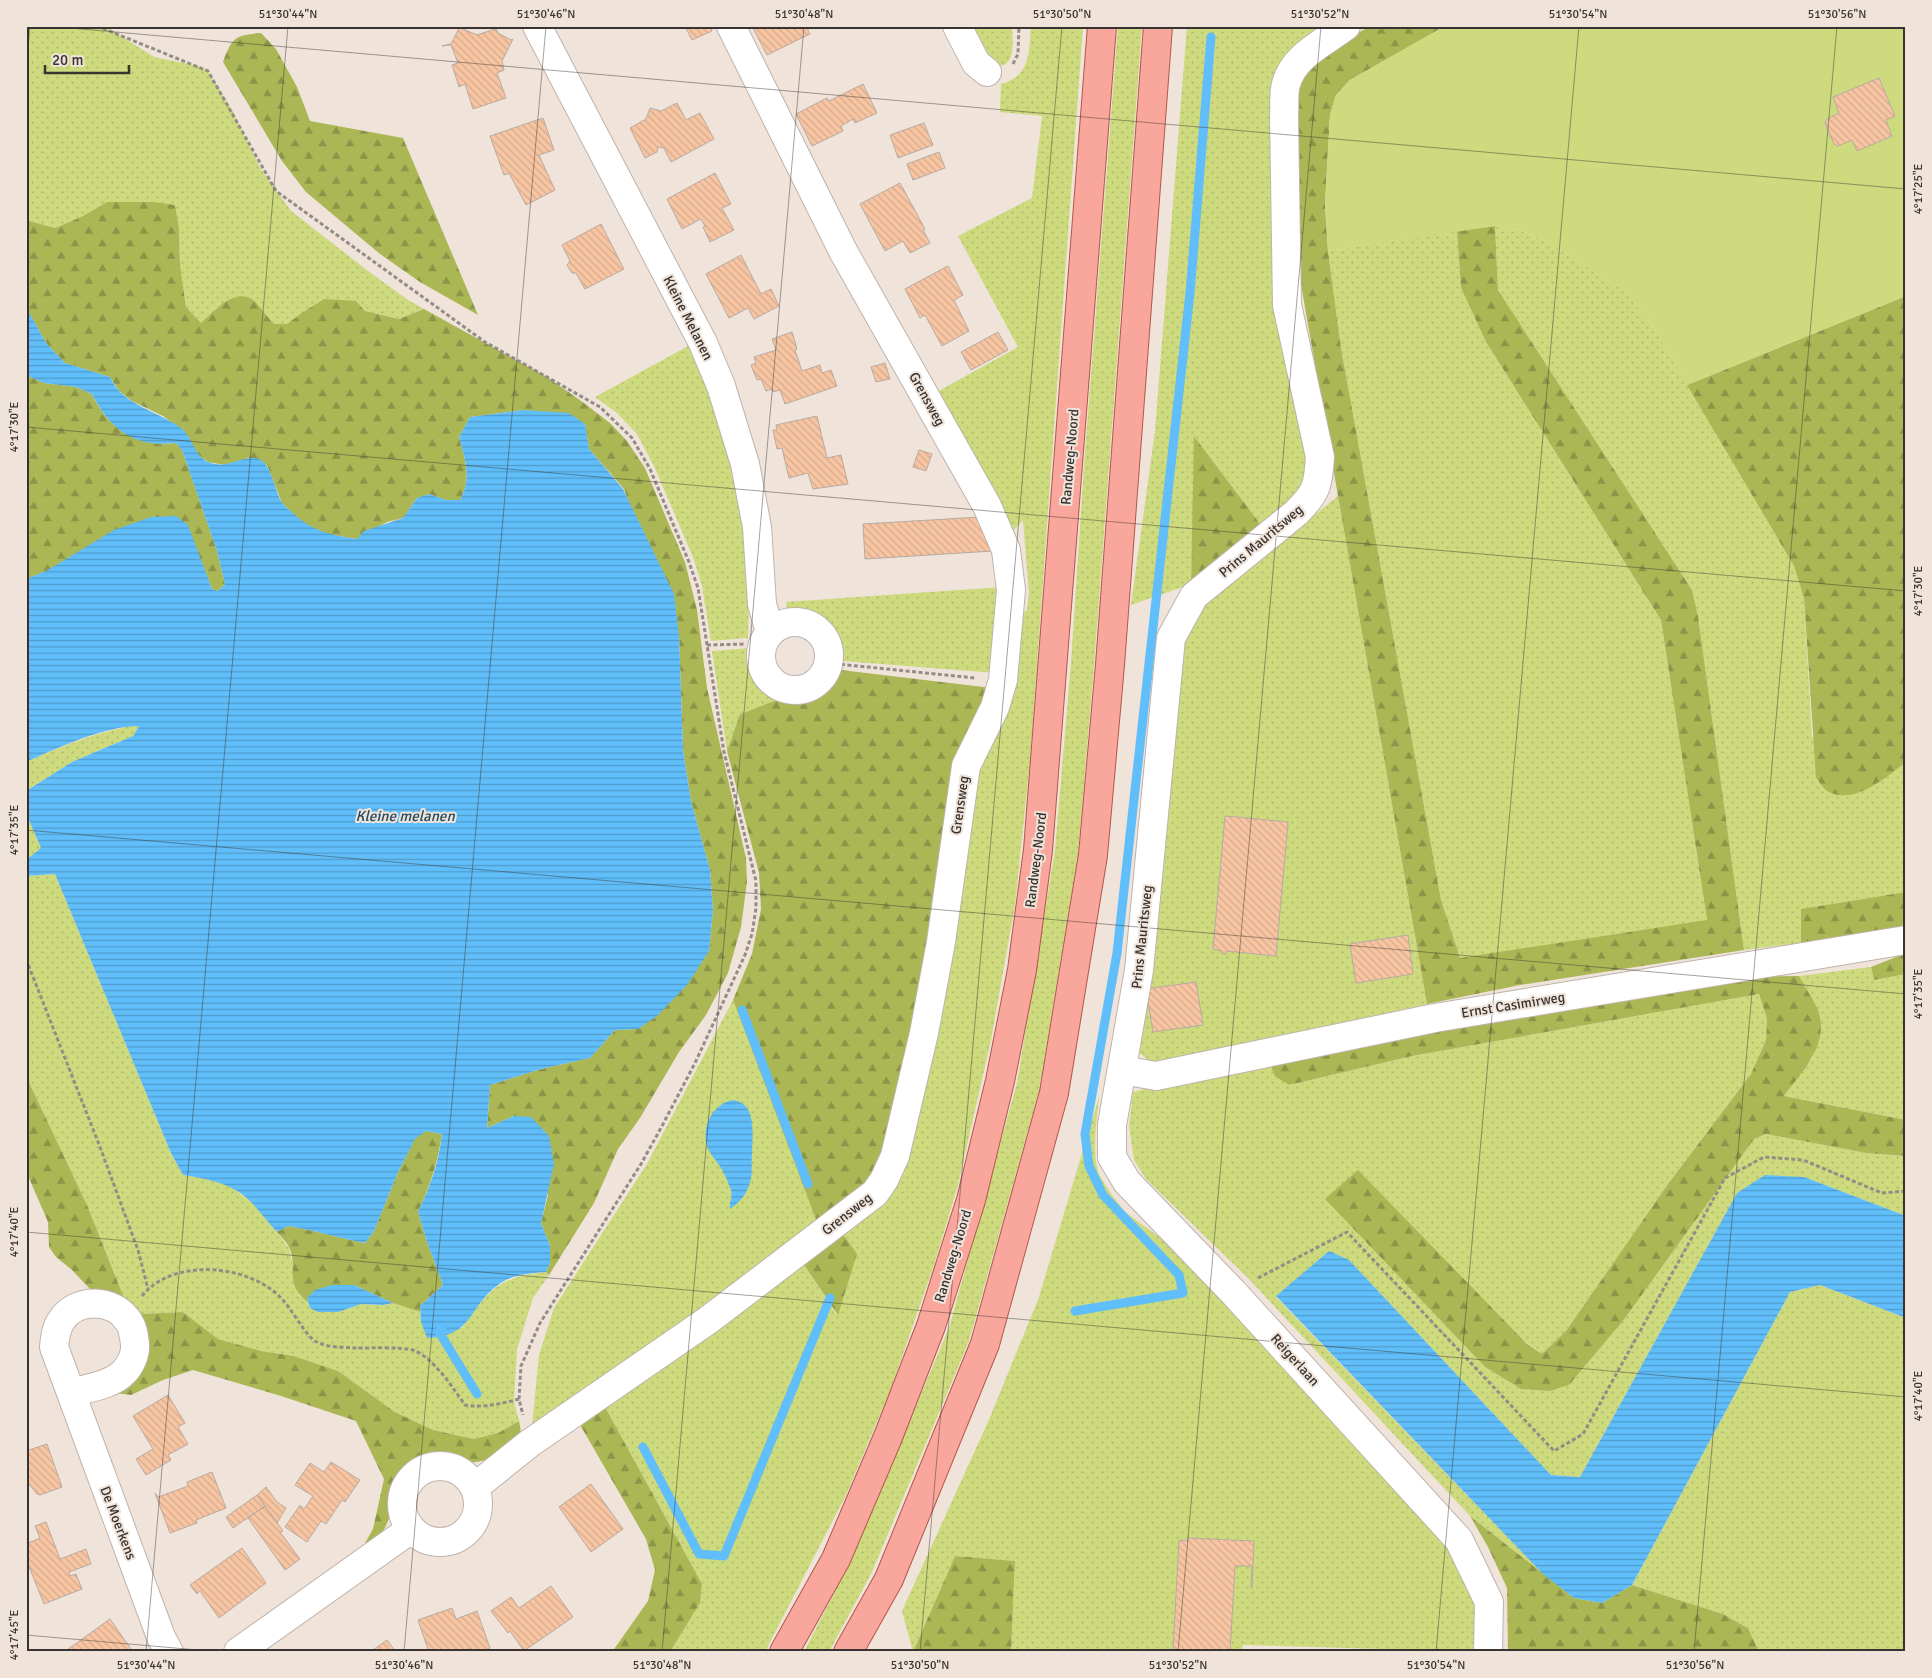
<svg xmlns="http://www.w3.org/2000/svg" width="1932" height="1678" font-family="Signika,sans-serif">
	<defs>
		<pattern id="grass-dots" width="8" height="8" patternUnits="userSpaceOnUse" patternTransform="scale(1.25)"><rect width="8" height="8" fill="#cdda7d"/><path d="M2 2h.1M6 6h.1" fill="none" stroke="#b1bc6c" stroke-width="1.8" stroke-linecap="round"/></pattern>
		<pattern id="forest-firs" width="22" height="20" patternUnits="userSpaceOnUse" patternTransform="scale(1.25)"><rect width="22" height="20" fill="#abb755"/><path d="M5 1l3.5 6h-7zM16 11l3.5 6h-7z" fill="#8c9547"/></pattern>
		<pattern id="water-rules" width="6" height="5" patternUnits="userSpaceOnUse" patternTransform="scale(1.25)"><rect width="6" height="5" fill="#60befa"/><path d="M0 2.5h6" fill="none" stroke="#509bcb"/></pattern>
		<pattern id="building-back-hatch" width="6" height="6" patternUnits="userSpaceOnUse" patternTransform="scale(1.25)"><rect width="6" height="6" fill="#f8c5a2"/><path d="M-1 5l2 2M0 0l6 6M5-1l2 2" fill="none" stroke="#d5aa8c"/></pattern>
	</defs>
	<rect width="100%" height="100%" fill="#efe3da"/>
	<path fill="url(#grass-dots)" d="M26 26H105L154 57 198 66 208 71 232 110 260 168 291 211 368 271 408 300 424 309 399 319 365 311 356 301 299 315 288 324H274L253 299 229 300 216 308 201 323 186 307 180 265 179 229 107 202 81 217 55 228 26 220Z
		M964 26H1012C1012 37 1016 59 1004 65 1001 66 995 66 992 66Z
		M1031 26H1083L1030 761 1015 905 991 1040 958 1185 934 1265 890 1391 846 1495 765 1652H670L700 1603 702 1584 604 1405 802 1262 837 1315 842 1233 1018 615 1027 610 1029 593 1023 520 1014 530 1005 526 937 392 1018 347 958 236 1032 198 1042 116 1000 112 1001 84C1031 76 1029 51 1031 26Z
		M1118 26H1142L1094 666 1078 854 1039 1091 969 1341 872 1572 829 1652H804L852 1558 949 1328 1017 1083 1055 850 1071 663 1084 466Z
		M1187 26H1327L1284 63 1310 458 1303 487 1293 500 1261 525 1195 437 1191 584 1131 605 1155 431Z
		M1495 226 1519 230 1549 242 1624 291 1651 323 1794 566 1804 598 1812 737 1875 785 1906 762V892L1802 909 1801 943 1744 950 1698 616 1692 590 1498 290Z
		M1457 231 1461 288 1486 342 1661 620 1707 921 1460 959 1441 900 1341 348 1328 251Z
		M692 344 721 415 748 540 749 589 748 638 711 641 702 586 693 557 654 466 637 434 617 413 595 397Z
		M1338 496 1427 1004 1154 1064 1137 1051 1182 646 1206 603Z
		M1002 587 995 673 843 661C842 623 822 612 787 610L786 602Z
		M751 648C751 673 757 689 781 700L740 714 727 751 712 651Z
		M139 725 133 736 72 762 26 791V762C62 746 100 730 139 725Z
		M26 813 41 848 26 860Z
		M55 874 171 1153 183 1175 210 1179 231 1187 253 1203 289 1248 299 1295 308 1302 310 1308 338 1312 361 1304 383 1305 393 1303 420 1312 421 1322 462 1328C489 1290 498 1277 546 1272L549 1275 533 1298 517 1349 514 1402 519 1421 498 1433 474 1439 433 1430 395 1412 338 1371 294 1356 261 1351 218 1339 183 1312 141 1314 124 1298 87 1205 26 1076V876Z
		M1871 967 1874 980 1906 974V1120L1784 1096 1813 1057 1818 1011 1799 976Z
		M1759 994 1767 1019 1766 1040 1751 1074 1668 1184 1566 1331 1542 1354 1325 1199 1485 1367 1521 1389 1550 1391 1569 1385 1623 1321 1754 1139 1766 1134 1866 1153 1906 1156V1216L1804 1177 1737 1193 1580 1477 1551 1475 1349 1260 1276 1297 1544 1575 1470 1516 1247 1277 1146 1179 1134 1160 1129 1126 1133 1092 1269 1061 1289 1085 1412 1056Z
		M733 1000 818 1225 701 1313 532 1426 539 1355 554 1308 647 1164Z
		M1099 1097C1097 1117 1091 1158 1100 1176 1106 1188 1116 1200 1125 1212L1211 1275 1471 1569 1484 1652 1243 1645 1242 1652H1011L1015 1561 955 1556 913 1652 902 1611 988 1422 1038 1300Z
		M1820 1285 1906 1318V1652H1759L1748 1628 1723 1614 1632 1585 1790 1292Z"/>
	<path fill="url(#forest-firs)" d="M1370 26H1445L1350 80 1336 95 1330 115 1325 205 1328 251 1341 348 1441 900 1460 958 1707 920 1661 620 1486 342 1461 288 1457 231 1495 226 1498 290 1692 590 1698 616 1744 950 1520 985 1427 1004 1296 256 1293 103 1302 73 1353 36Z
		M261 33 276 49 297 87 310 121 403 138 478 315 420 282 380 254 306 192 282 161 223 62C232 38 234 35 261 33Z
		M107 202H154L175 205 179 229 180 265 186 307 201 323C213 312 233 288 252 299 256 301 269 319 274 324H287L299 315 324 299 356 301 365 311 399 319 424 309 547 377 584 403 610 423 627 441 645 468 685 562 697 610 707 688 746 858 747 882 741 927 728 973 706 1015 679 1052 640 1118 618 1149 594 1203 549 1275 546 1272 550 1263V1246L541 1223 548 1195 514 1116 487 1128 490 1085 541 1069 590 1058 615 1030 638 1029 709 951 713 910 710 870 691 801 683 750 679 636 624 489 589 449 585 424 523 410 470 417 459 437C465 459 472 478 460 500H446L429 494 417 498 403 518 387 522 357 539 326 534 303 523 282 503 267 465 248 458 225 465 208 462 198 455 184 431 163 416 132 401 119 391 110 377 65 363 46 343 26 307V220L55 228 81 217Z
		M1906 296V762C1886 777 1856 805 1829 792 1824 790 1820 782 1816 778L1804 598 1794 566 1687 385Z
		M26 375 44 383 76 387 92 394C108 429 138 448 176 443L182 450 217 551 225 584 218 591 212 589 200 558 46 571 26 579Z
		M1194 436 1261 525 1191 584Z
		M841 670 992 688 877 1174 818 1225 733 1000 752 954 761 909 759 873 727 751 740 714C753 710 768 702 781 700 787 700 794 702 801 702 820 701 835 687 841 670Z
		M1906 892V923L1898 928 1801 943V909Z
		M1906 953V974L1874 980 1871 967Z
		M1799 976C1805 987 1813 999 1818 1010 1830 1043 1803 1071 1784 1096L1906 1120V1156L1866 1153 1766 1134 1754 1139 1623 1321 1569 1385 1550 1391 1521 1389 1485 1367 1325 1199 1358 1170 1527 1344 1542 1354 1566 1331 1668 1184 1751 1074 1766 1040 1767 1019 1759 994 1412 1056 1289 1085 1275 1076 1269 1061 1696 977Z
		M26 1076 87 1205 124 1298 109 1291 90 1289 72 1270 56 1257 49 1247 48 1222 26 1171Z
		M426 1131 442 1134C438 1162 430 1186 418 1212L427 1242 443 1285 420 1306V1312L393 1303 354 1285 308 1302C283 1283 299 1269 289 1247 286 1241 280 1236 276 1231L281 1230 288 1226C314 1230 339 1238 365 1243L374 1231 398 1172 415 1138Z
		M842 1233 857 1254 838 1315 802 1262Z
		M183 1312 218 1339 261 1351 294 1356 338 1371 395 1412 433 1430 474 1439 498 1433 519 1421C523 1438 520 1438 506 1447 497 1454 488 1461 476 1462 460 1464 442 1453 427 1459 394 1473 399 1504 383 1531 380 1537 374 1541 370 1545L365 1543 373 1529 384 1479 356 1421 281 1396 193 1370 163 1380 131 1395 115 1393 147 1338 146 1324 141 1314Z
		M604 1405 702 1584 700 1603 670 1652H612L648 1601 655 1570 646 1539 579 1423Z
		M1470 1516 1574 1598 1602 1603 1632 1585 1723 1614 1748 1628 1759 1652H1508L1507 1588 1488 1547Z
		M955 1556 1015 1561 1011 1652H913Z"/>
	<path fill="#cdda7d" d="M1445 26H1906V296L1687 385 1651 323 1624 291 1549 242 1519 230 1495 226 1328 251 1325 205 1330 115 1336 95 1350 80Z"/>
	<path fill="url(#water-rules)" d="M26 307 46 343 65 363 110 377C113 382 116 388 120 392 138 409 163 414 182 429 194 439 194 458 211 463 228 469 244 454 259 459 271 464 275 490 281 501 284 506 288 509 292 512 311 531 331 535 357 539L364 531 403 518 417 498 429 494 446 500H460C472 478 465 459 459 437L470 417 523 410 569 413 585 424 589 449 623 489 674 594 679 636 683 750 691 801 710 870 713 910 709 951 687 985 657 1016 638 1029 615 1030 590 1058 541 1069 490 1085 487 1128 514 1116 531 1117 549 1136 554 1164 541 1223 550 1246V1263L546 1272C531 1273 510 1275 498 1285 467 1308 474 1336 427 1338L421 1322 420 1306 443 1285 427 1242 418 1212C430 1187 439 1162 442 1134L426 1131 415 1139 398 1172 374 1231 365 1243C339 1238 314 1230 288 1226L281 1230 276 1231C268 1222 261 1213 253 1204 235 1184 209 1179 183 1175L171 1153 55 874 26 876V860L41 848 26 813V791L72 762 133 736 139 726C105 726 57 748 26 762V579L46 571 114 530 151 517 176 516 188 525 212 589 218 591 225 584 217 551 182 450 176 443C135 448 110 430 92 394L76 387 44 383 26 375Z
		M733 1100C758 1104 752 1135 752 1155 751 1163 753 1174 750 1182 747 1194 740 1202 730 1209 729 1202 733 1197 731 1190 728 1182 724 1172 719 1165 716 1160 711 1155 708 1149 700 1129 712 1104 733 1100Z
		M1765 1175 1804 1177 1906 1216V1318L1820 1285 1790 1292 1632 1585 1602 1603 1574 1598 1544 1575 1276 1296 1329 1251 1349 1260 1551 1475 1580 1477 1737 1193Z
		M332 1285H354L393 1303 383 1305 361 1304 338 1312H318L310 1308 307 1298 315 1290Z"/>
	<g fill="none" stroke-linecap="round" stroke-linejoin="round">
		<path stroke="#60befa" stroke-width="9" d="M742 1010 808 1184
			M1075 1311 1183 1293 1179 1275 1103 1195 1089 1166 1085 1134 1117 953 1190 293 1211 37
			M442 1328 439 1332 477 1394
			M643 1447 699 1554 724 1556 830 1298"/>
	</g>
	<path fill="url(#building-back-hatch)" stroke="#b7aba3" d="M456 26 477 35 495 29V27L498 33 511 40 513 39 502 61 504 70 497 73 506 98 473 109 465 84 459 87 452 65 458 63 451 45 442 46 451 44 459 28Z
		M685 26H710L712 31 692 40Z
		M752 26H806L810 34 767 55Z
		M1879 78 1895 116 1886 120 1892 136 1857 151 1852 140 1838 146 1834 144 1825 123 1827 119 1839 113 1833 97Z
		M863 84 877 113 855 123 853 119 841 126 843 131 812 146 796 114 827 98 829 101Z
		M677 103 686 120 700 113 714 139 671 162 664 148 658 147 657 152 645 158 630 128 646 119 650 108 661 111Z
		M543 118 554 150 539 155 555 190 526 205 509 173 504 175 490 136Z
		M924 123 933 145 898 158 890 135Z
		M939 152 945 168 913 180 907 164Z
		M715 173 731 204 722 208 734 230 710 242 703 227 705 226 701 219 682 229 667 199Z
		M900 183 925 229 923 230 930 243 910 253 903 241 885 251 860 204Z
		M601 224 624 269 585 289 576 273H572L567 265 570 261 562 245Z
		M741 255 761 294 771 289 779 306 754 319 748 308 729 318 706 274Z
		M948 266 963 295 954 300 969 331 942 346 925 315 920 318 905 289Z
		M792 332 797 349 795 350 802 371 820 365 822 373 831 370 837 386 785 404 780 390 773 392 772 389 766 391 761 379 757 380 751 365 756 363 754 357 776 350 772 339Z
		M998 332 1008 350 971 370 961 352Z
		M885 363 890 379 876 382 871 367Z
		M817 416 827 458 841 455 848 484 813 489 808 473 789 478 782 448 777 449 773 430H777L776 425Z
		M919 450 932 454 926 471 913 467Z
		M981 517 993 551 865 559 863 524Z
		M1225 816 1288 822 1276 956 1226 951V954L1222 953V951L1213 949Z
		M1408 935 1413 974 1356 983 1350 944Z
		M1196 982 1203 1025 1153 1032 1146 989Z
		M168 1395 185 1423 178 1427 188 1444 168 1455 171 1460 146 1475 136 1459 153 1449 133 1416Z
		M47 1444 62 1487 40 1495 37 1494 30 1485 26 1487V1451Z
		M331 1462 360 1480 345 1502 342 1500 326 1524 321 1521 307 1542 285 1527 300 1505 304 1509 313 1496 295 1485 310 1463 324 1472Z
		M212 1472 226 1508 196 1520 197 1523 170 1533 155 1493 158 1497 188 1486 187 1482Z
		M591 1484 623 1529 591 1552 559 1507Z
		M266 1487 277 1502 286 1508 277 1523 257 1495Z
		M257 1495 265 1506 233 1528 226 1517Z
		M265 1506 283 1531 280 1532 300 1559 285 1570 248 1518Z
		M46 1522 60 1559 86 1549 91 1564 69 1572 70 1576 76 1574 82 1589 44 1604 26 1559V1544L40 1538 35 1526Z
		M1188 1538 1254 1541 1252 1588H1251L1252 1566H1235L1230 1652 1173 1651 1179 1540 1188 1541Z
		M242 1548 266 1583 219 1618 200 1591 197 1594 190 1585Z
		M551 1586 573 1617 524 1651 510 1631 508 1633 491 1611 511 1597 519 1608Z
		M452 1608 456 1619 477 1611 490 1648 479 1652H473L471 1648 461 1652H429L418 1620Z
		M110 1619 133 1652H64Z
		M387 1640 396 1652H370Z"/>
	<g fill="none" stroke-linecap="round" stroke-linejoin="round">
		<g stroke="#bfb3ab" stroke-width="30">
			<path id="minor" d="M537 26 703 343 721 386 745 464 757 527 762 604 770 632
				M957 26 976 63 987 72
				M1346 26C1324 43 1294 55 1286 84 1283 94 1285 106 1284 115L1287 305 1320 457C1318 486 1317 492 1296 513L1194 596 1171 638 1139 970 1112 1125V1157L1127 1182 1233 1292 1459 1540 1489 1602 1488 1652
				M761 656a34 34 0 1 1 68 0a34 34 0 1 1-68 0Z
				M1122 1070 1156 1076 1435 1018 1906 940
				M71 1393C88 1388 112 1385 124 1372 131 1365 136 1353 135 1344 134 1336 133 1328 129 1322 114 1298 76 1297 61 1321 56 1328 55 1338 54 1347L161 1637 169 1652
				M402 1504a38 38 0 1 1 76 0a38 38 0 1 1-76 0Z
				M475 1487 530 1443 707 1321 875 1193 884 1180 895 1156 924 1033 941 942 966 766 995 707 1003 680 1011 590 1006 550 987 506 843 251 731 26
				M238 1652 411 1529"/>
		</g>
		<g stroke="#b3574b" stroke-width="30">
			<path id="major" d="M784 1652 836 1559 888 1437 931 1326 971 1200 1000 1081 1022 970 1038 850 1102 26
				M848 1652 889 1579 985 1344 1054 1093 1093 855 1110 665 1158 26"/>
		</g>
		<path stroke="#948c86" stroke-width="3" stroke-dasharray="4 2.5" stroke-linecap="butt" d="M97 26 208 71 276 191 485 342 600 407 632 438 650 469 689 562 698 588 724 752 756 881V908L752 934 745 955 695 1063 662 1126 641 1164 540 1323 521 1366 519 1399 523 1415
			M1013 64 1018 54 1019 26
			M707 645 746 644
			M828 663 975 678
			M26 959 100 1147 138 1250 148 1289
			M1258 1278 1347 1232 1554 1451 1583 1434 1725 1178 1764 1157 1803 1160 1882 1193 1906 1191
			M142 1296C173 1257 250 1264 282 1299 291 1308 306 1336 315 1341 327 1348 343 1347 356 1348 369 1348 402 1347 413 1350 433 1357 453 1388 465 1405 484 1408 500 1404 519 1399"/>
		<use href="#minor" stroke="#fff" stroke-width="28"/>
		<use href="#major" stroke="#f9a69c" stroke-width="28"/>
	</g>
	<path fill="none" stroke="#383330" stroke-width="1" stroke-opacity="0.45" d="M47 26 1906 189M26 71 30 26M26 427 1906 591M26 830 1906 994M26 1232 1906 1397M26 1635 221 1652M146 1652 288 26M404 1652 546 26M662 1652 804 26M920 1652 1062 26M1178 1652 1321 26M1436 1652 1579 26M1694 1652 1837 26"/>
	<g text-anchor="middle" dominant-baseline="central" stroke-width="4" stroke-linejoin="round" paint-order="stroke">
		<g font-size="14" fill="#383330" stroke="#efe3da">
			<text transform="translate(688 318) rotate(63)">Kleine Melanen</text>
			<text transform="translate(927 399) rotate(61)">Grensweg</text>
			<text transform="translate(1070 457) rotate(-85)">Randweg-Noord</text>
			<text transform="translate(1261 541) rotate(-40)">Prins Mauritsweg</text>
			<text transform="translate(960 805) rotate(-82)">Grensweg</text>
			<text transform="translate(1036 860) rotate(-83)">Randweg-Noord</text>
			<text transform="translate(1142 937) rotate(-84)">Prins Mauritsweg</text>
			<text transform="translate(1513 1005) rotate(-9)">Ernst Casimirweg</text>
			<text transform="translate(847 1214) rotate(-38)">Grensweg</text>
			<text transform="translate(953 1256) rotate(-73)">Randweg-Noord</text>
			<text transform="translate(1295 1360) rotate(48)">Reigerlaan</text>
			<text transform="translate(118 1523) rotate(69)">De Moerkens</text>
		</g>
		<g font-size="15" font-style="italic" fill="#244b64" stroke="#efe3da">
			<text x="405" y="816">Kleine melanen</text>
		</g>
	</g>
	<rect width="1932" height="1678" fill="none" stroke="#efe3da" stroke-width="55"/>
	<path d="M45 65v8h84v-8" fill="none" stroke="#383330" stroke-width="2.5"/>
	<text x="52" y="65" font-size="15" fill="#383330" stroke="#efe3da" stroke-width="4" paint-order="stroke">20 m</text>
	<rect x="28" y="28" width="1876" height="1622" fill="none" stroke="#383330" stroke-width="2"/>
	<g font-size="12" text-anchor="middle" fill="#383330">
		<text x="288" y="18">51°30'44"N</text>
		<text x="546" y="18">51°30'46"N</text>
		<text x="804" y="18">51°30'48"N</text>
		<text x="1062" y="18">51°30'50"N</text>
		<text x="1320" y="18">51°30'52"N</text>
		<text x="1578" y="18">51°30'54"N</text>
		<text x="1837" y="18">51°30'56"N</text>
		<text transform="translate(1918 189) rotate(-90)" y="4">4°17'25"E</text>
		<text transform="translate(14 427) rotate(-90)" y="4">4°17'30"E</text>
		<text transform="translate(1918 591) rotate(-90)" y="4">4°17'30"E</text>
		<text transform="translate(14 830) rotate(-90)" y="4">4°17'35"E</text>
		<text transform="translate(1918 994) rotate(-90)" y="4">4°17'35"E</text>
		<text transform="translate(14 1232) rotate(-90)" y="4">4°17'40"E</text>
		<text transform="translate(1918 1396) rotate(-90)" y="4">4°17'40"E</text>
		<text transform="translate(14 1635) rotate(-90)" y="4">4°17'45"E</text>
		<text x="146" y="1669">51°30'44"N</text>
		<text x="404" y="1669">51°30'46"N</text>
		<text x="662" y="1669">51°30'48"N</text>
		<text x="920" y="1669">51°30'50"N</text>
		<text x="1178" y="1669">51°30'52"N</text>
		<text x="1436" y="1669">51°30'54"N</text>
		<text x="1695" y="1669">51°30'56"N</text>
	</g>
</svg>
